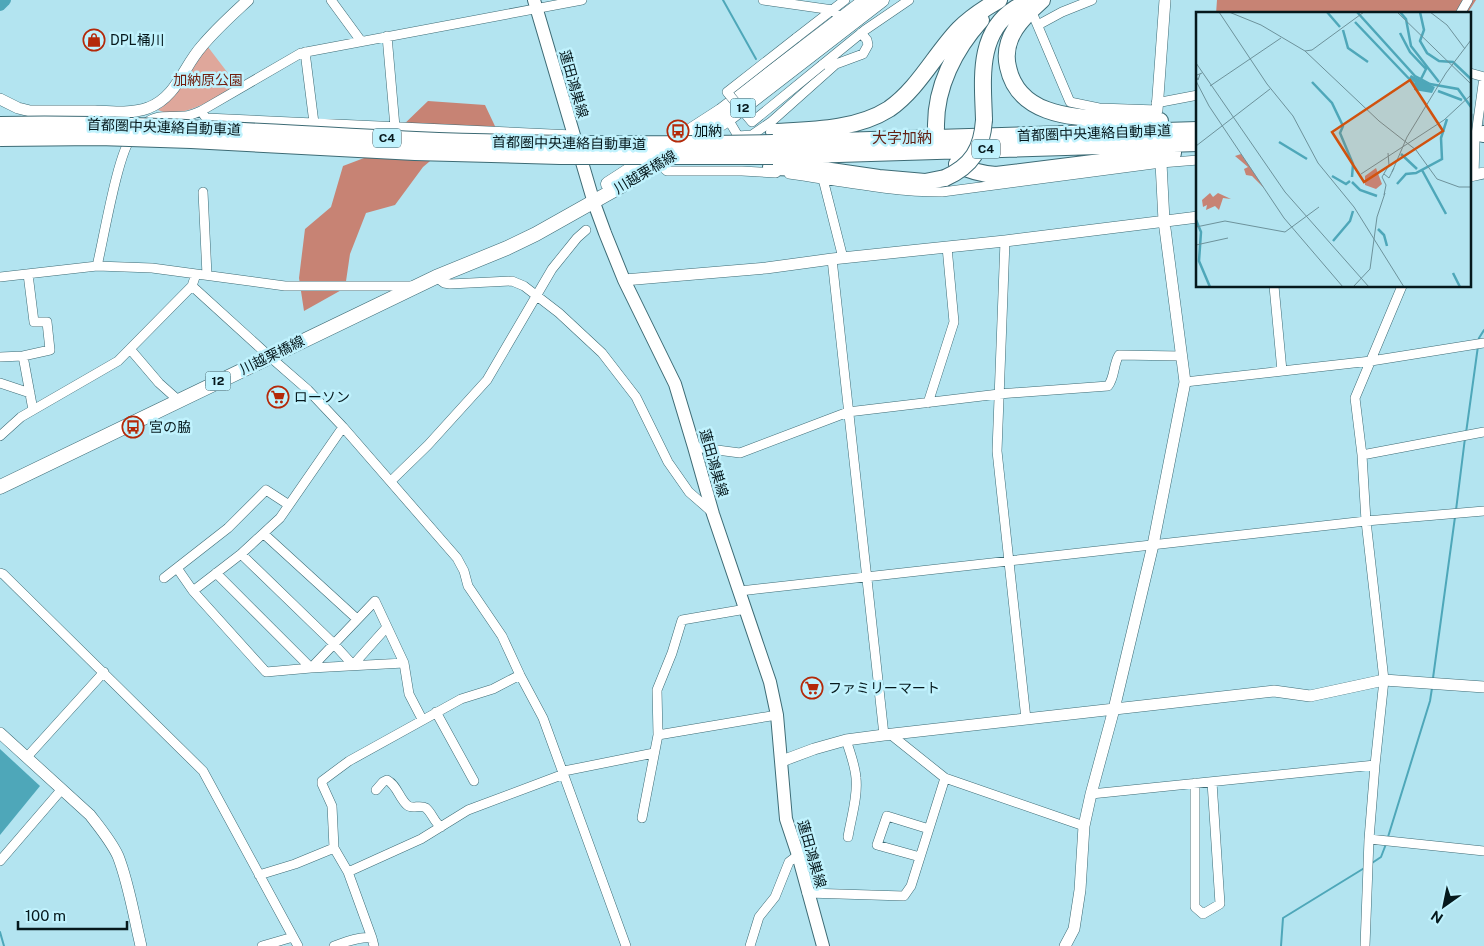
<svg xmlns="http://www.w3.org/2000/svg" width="1484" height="946" font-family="'Public Sans','Noto Sans JP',sans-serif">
	<rect width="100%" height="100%" fill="#b3e4f0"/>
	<path fill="#dfa79b" d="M208 47 237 85C217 97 182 121 158 110 182 94 190 68 208 47Z"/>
	<path fill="#c78374" d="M1217 0H1476L1467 14H1216Z
		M428 101 485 105 502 141 449 145 423 167 395 205 366 213 350 254 345 288 304 311 299 278 305 229 331 207 343 166 372 155Z"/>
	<path fill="#4ea7b9" d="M0 749 40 786 0 835Z"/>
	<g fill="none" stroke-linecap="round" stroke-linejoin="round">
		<path stroke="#4ea7b9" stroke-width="2" d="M723 0 756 59
			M1478 341 1479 338 1484 330
			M1466 433 1478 346
			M1456 510 1465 438
			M1433 678 1455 517
			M1388 837 1430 701 1432 688
			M1372 863 1381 857 1386 844
			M0 932 4 946
			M1281 946 1283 918 1366 867"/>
		<path stroke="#4ea7b9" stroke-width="12" d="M0 5 5 0"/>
		<path stroke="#99c5d0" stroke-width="16" stroke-dasharray="16 8" stroke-linecap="butt" d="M1470 122 1484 121"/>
		<g stroke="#3d6b75" stroke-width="10">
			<path id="minor" d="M331 0 361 41
				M763 0 833 10 841 19
				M1460 14 1468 0
				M1034 17 1070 102 1099 108 1157 110
				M1038 25 1062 12 1092 0
				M387 36 395 127
				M796 38 845 0
				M305 52 314 123
				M822 65 865 30 909 0
				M1470 73 1484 77 1475 142 1474 175
				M1156 103 1198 95
				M201 111 206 118 573 135
				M728 119 738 136 752 135 771 122 836 64 863 54 868 45 867 40 861 33
				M145 124C156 113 170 118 185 116 190 116 196 113 201 111L301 53 582 0
				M659 164 667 171H742L776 173
				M789 174C839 181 891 192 942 192L1161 163 1198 160
				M824 179V183L843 258
				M203 192 207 275
				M1005 241 997 451 1026 719
				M832 259 884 735
				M97 266C103 242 118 151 132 137
				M0 277 97 266 152 268 285 286H412
				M436 277 444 283 450 284 512 281 524 286 559 313 602 353 636 397 668 462 689 492 713 513
				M192 286 269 356 308 390 343 427 457 558 464 571 468 586 502 636 520 675 543 718 626 946
				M1274 286 1282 371
				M130 349 159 383 178 400
				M23 356 33 410
				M0 357 23 356 50 350 47 322H34L28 274
				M1185 382 1371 361 1484 343
				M0 383 30 393
				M928 403 954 322 947 247
				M0 436 21 417 118 361 192 286 196 274
				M694 447 740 453 848 412 999 394 1108 386C1115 377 1113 365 1119 355L1181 356
				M1362 455 1484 432
				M391 481 428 445 487 380 552 269 577 238 586 230
				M264 534 357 619
				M241 554 333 643 353 665 387 627
				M177 568 193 591 266 672 311 668 404 663 375 601 311 668
				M0 573 3 574 203 771 298 946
				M216 573 311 668
				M164 578 228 528 266 490 289 505
				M193 591 241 554 280 518 343 427
				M740 591 1366 521 1484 511
				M404 663 409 694 422 719
				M436 712 474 781
				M890 734 945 778 1084 826
				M658 735 777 715
				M846 740C850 752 855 765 856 778 858 797 851 818 848 837
				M27 757 104 672
				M564 771 654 753
				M1195 783V907L1203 914 1220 904 1212 782
				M376 790 383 782 387 780C397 785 399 798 407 805 412 810 420 804 426 808 432 813 434 822 441 827
				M1091 794 1375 765
				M642 818 658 735 657 690 672 653 682 620 746 609
				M1369 839 1484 851
				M334 848 332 806 322 784V781L349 761 461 699 493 689 520 675
				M920 857 877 845 887 816 929 829
				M0 861 62 789
				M348 872 421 839 468 810 564 774
				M259 875 295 864 334 848 348 872 372 938
				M807 893 904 896 911 886 945 778
				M262 946 293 937
				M334 946C345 942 360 936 372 938L374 946
				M750 946 759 917 775 897 789 862 798 855
				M1365 946 1369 839 1375 765 1384 680 1366 521 1362 455 1355 398 1402 286"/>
		</g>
		<g stroke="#3d6b75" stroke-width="12">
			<path id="tertiary" d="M0 99 18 108 30 111C51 111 73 111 95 111 112 112 131 114 148 108 177 97 183 67 202 46 216 29 233 14 248 0
				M1157 110 1165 0
				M1470 176 1484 173
				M624 280 766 268 832 259 1005 241 1198 217
				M0 733 90 815C100 828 111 841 118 856 129 884 134 917 141 946
				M782 761 814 749 846 740 884 735 1274 691 1310 696 1384 680 1484 687
				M1065 946 1074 929 1080 890 1084 826 1091 794 1114 709 1153 545 1185 382 1164 221 1161 163"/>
		</g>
		<g stroke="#3d6b75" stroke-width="14">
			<path id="secondary" d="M534 0 594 203 605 233 624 280 675 384 694 447 713 514 770 682 777 715 786 819 798 855 823 946"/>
		</g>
		<g stroke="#3d6b75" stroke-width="15">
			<path id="primary" d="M608 184 721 111 866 0
				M0 487 436 277 507 248 536 234 632 180 728 119 882 0"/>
		</g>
		<g stroke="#3d6b75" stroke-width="18">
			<path id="motorway" d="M1042 0C1023 17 1001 38 1008 67 1018 114 1068 117 1107 119 1125 120 1142 120 1160 121
				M984 120C983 81 976 33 1016 8 1021 5 1028 3 1033 0
				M936 128C935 87 955 49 981 20
				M774 132C811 130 856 130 889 109 918 89 935 54 959 29 971 17 985 8 999 0
				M1483 134H1484
				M773 143 1198 130
				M773 156 1198 143
				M957 164C970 171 981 174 996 175L1173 153
				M771 167 810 168 879 178 925 182 945 178"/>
		</g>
		<use href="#minor" stroke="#fff" stroke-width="9"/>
		<use href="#tertiary" stroke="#fff" stroke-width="11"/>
		<use href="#secondary" stroke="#fff" stroke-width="12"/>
		<use href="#primary" stroke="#fff" stroke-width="14"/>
		<use href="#motorway" stroke="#fff" stroke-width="16"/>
		<g stroke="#3d6b75" stroke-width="10" stroke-linecap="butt">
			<path id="minor-bridge" d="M796 38 727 92 752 122 822 65"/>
		</g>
		<g stroke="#3d6b75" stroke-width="18" stroke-linecap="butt">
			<path id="motorway-bridge" d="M0 125C139 122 277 134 416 140 535 145 654 145 773 143
				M0 138 99 137 191 140 415 152 560 156H773
				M945 178C972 166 982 149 984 120"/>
		</g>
		<use href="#minor-bridge" stroke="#fff" stroke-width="9"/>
		<use href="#motorway-bridge" stroke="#fff" stroke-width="16"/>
	</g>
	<defs>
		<g id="shop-ring" transform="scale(1.125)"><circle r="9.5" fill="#c0f2fd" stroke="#b42909" stroke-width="1.5"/><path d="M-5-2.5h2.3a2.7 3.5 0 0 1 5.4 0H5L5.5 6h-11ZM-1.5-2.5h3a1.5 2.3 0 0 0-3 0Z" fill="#b42909"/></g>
		<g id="bus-ring" transform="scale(1.125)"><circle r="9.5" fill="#c0f2fd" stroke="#b42909" stroke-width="1.5"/><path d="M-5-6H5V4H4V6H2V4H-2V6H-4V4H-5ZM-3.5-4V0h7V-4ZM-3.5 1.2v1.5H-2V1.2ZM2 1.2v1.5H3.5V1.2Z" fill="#b42909"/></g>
		<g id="supermarket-ring" transform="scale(1.125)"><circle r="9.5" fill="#c0f2fd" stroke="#b42909" stroke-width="1.5"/><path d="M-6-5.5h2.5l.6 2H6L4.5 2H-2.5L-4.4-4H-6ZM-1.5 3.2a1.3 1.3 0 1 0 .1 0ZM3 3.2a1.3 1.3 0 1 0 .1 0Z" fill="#b42909"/></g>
	</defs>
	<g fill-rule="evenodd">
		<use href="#shop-ring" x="94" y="40"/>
		<use href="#bus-ring" x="678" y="131"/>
		<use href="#supermarket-ring" x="278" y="397"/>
		<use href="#bus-ring" x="133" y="427"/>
		<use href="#supermarket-ring" x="812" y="688"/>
	</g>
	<g text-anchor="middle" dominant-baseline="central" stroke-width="5" stroke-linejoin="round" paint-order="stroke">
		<g fill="#c0f2fd" stroke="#3d5960" stroke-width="1">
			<rect x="730.5" y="98.5" width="25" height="19" rx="4"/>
			<rect x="373" y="128.5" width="28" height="19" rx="4"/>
			<rect x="972" y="139.5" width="28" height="19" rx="4"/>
			<rect x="205.5" y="371.5" width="25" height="19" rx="4"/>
		</g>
		<g font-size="12" font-weight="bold" fill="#05181c">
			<text x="743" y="108">12</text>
			<text x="387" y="138">C4</text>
			<text x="986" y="149">C4</text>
			<text x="218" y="381">12</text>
		</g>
		<g font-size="14" fill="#05181c" stroke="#c0f2fd" text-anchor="start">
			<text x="110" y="40">DPL桶川</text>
			<text x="694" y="131">加納</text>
			<text x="294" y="397">ローソン</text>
			<text x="149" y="427">宮の脇</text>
			<text x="828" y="688">ファミリーマート</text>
		</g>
		<g font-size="14" fill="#711f0f" stroke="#c0f2fd">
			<text x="208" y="80">加納原公園</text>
		</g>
		<g font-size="14" fill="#05181c" stroke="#c0f2fd">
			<text transform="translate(574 84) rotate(74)">蓮田鴻巣線</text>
			<text transform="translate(164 127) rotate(2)">首都圏中央連絡自動車道</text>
			<text transform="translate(1094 133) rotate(-2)">首都圏中央連絡自動車道</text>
			<text transform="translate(569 143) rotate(1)">首都圏中央連絡自動車道</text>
			<text transform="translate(645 172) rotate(-31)">川越栗橋線</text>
			<text transform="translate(272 355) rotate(-26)">川越栗橋線</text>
			<text transform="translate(714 463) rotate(74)">蓮田鴻巣線</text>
			<text transform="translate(812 854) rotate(74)">蓮田鴻巣線</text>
		</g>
		<g font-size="15" fill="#621f12" stroke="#c0f2fd">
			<text x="902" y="137">大字加納</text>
		</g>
	</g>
	<g transform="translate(1196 12)">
		<rect width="275" height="275" fill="#b3e4f0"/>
		<path d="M45 142 54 155 68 176 56 164 50 163 48 157 52 155 39 144ZM180 156 186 172 180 177 169 173V164ZM14 181 17 185 22 181 35 187 27 186 23 198 19 194 10 198 11 193 7 195 6 188Z" fill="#c78374"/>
		<path d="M215 63 239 75 236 81 218 78 219 71 213 66Z" fill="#4ea7b9"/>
		<path fill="none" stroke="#4ea7b9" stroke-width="2.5" d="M131 0 144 15M161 0 219 64 234 72 262 77 275 95M204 0 210 7 215 34 243 70M224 0 228 18 224 29 231 41 243 49 257 50 275 67M159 10 219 73M147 18 152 36 172 50M204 21 214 40 230 57 225 67M116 70 136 91 147 114 144 121 157 152 156 165M242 79 266 88M83 130 111 147M205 142 221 157M226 158 250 202M136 164 150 172 154 169M156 170 164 178 181 184M201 172 210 162 220 161 246 147 245 126 251 107M0 208 5 220 3 249 14 275M182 217 188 223 191 234M137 229 154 209 157 199M257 261 264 275"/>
		<path fill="none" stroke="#6d929b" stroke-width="1" d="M23 0 71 72 97 104 122 151 158 195 208 275M33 0 65 13 109 39 183 109 220 138 241 167 263 175H275M201 0 275 72M234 0 251 13 269 37M109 39 116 38 168 0M0 51 89 180 173 275M4 62 2 68 0 64 1 63 6 61M0 69 13 94 88 206 147 275M14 74 85 26M0 134 74 77M196 160 211 125 250 61 275 28M165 162 248 108 275 83M188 162 193 166 198 156M188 183 190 173 186 165 193 153 192 141M0 215 29 209 89 220 123 195M0 233 32 226M157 275 174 257 181 205 189 181"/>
		<path fill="#d1520e" fill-opacity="0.15" stroke="#d1520e" stroke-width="2.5" d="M214 68 247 119 168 170 136 120Z"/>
		<rect width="275" height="275" fill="none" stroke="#05181c" stroke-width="2.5"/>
	</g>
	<g transform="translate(1444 906) rotate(213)" stroke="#c0f2fd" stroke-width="4" paint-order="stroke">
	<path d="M0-4L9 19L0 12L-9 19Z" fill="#05181c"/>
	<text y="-8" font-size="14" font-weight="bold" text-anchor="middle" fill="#05181c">N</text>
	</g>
	<path d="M18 921v8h109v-8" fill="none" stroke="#05181c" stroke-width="2.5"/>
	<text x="25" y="921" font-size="15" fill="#05181c" stroke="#c0f2fd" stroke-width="4" paint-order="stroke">100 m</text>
</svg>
